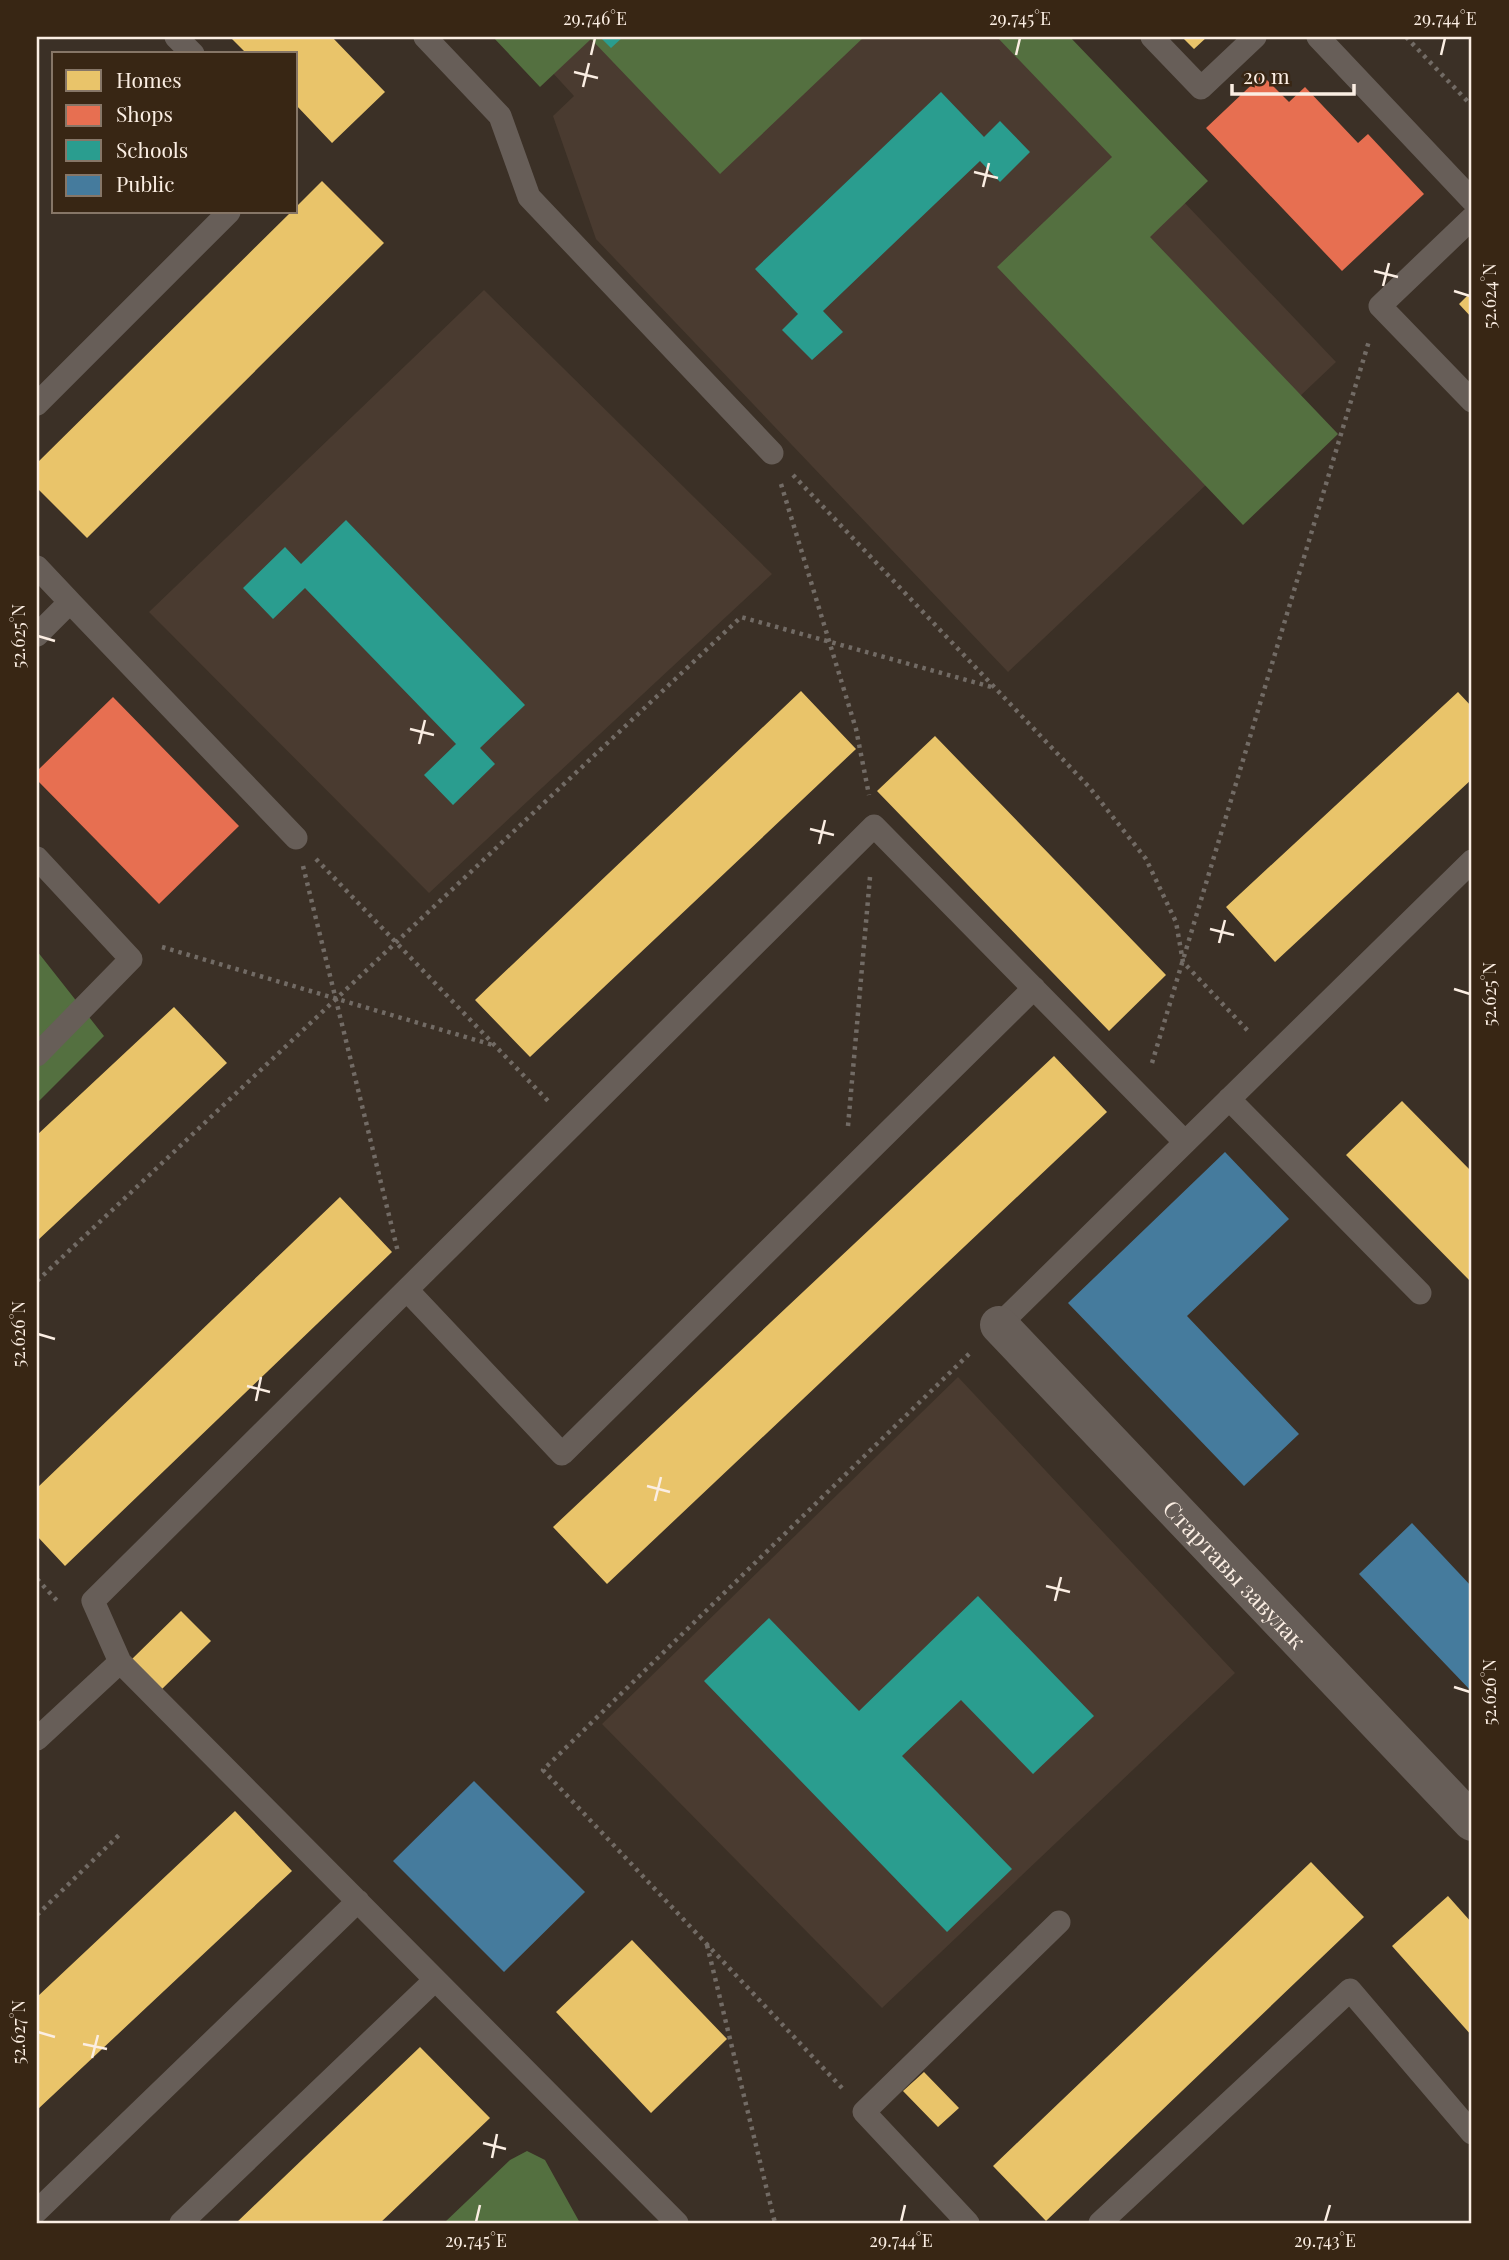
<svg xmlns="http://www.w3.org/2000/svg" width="1509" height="2260" font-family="'Playfair Display',serif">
	<rect width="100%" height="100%" fill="#3b3026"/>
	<path fill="#4a3b30" d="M538 37H1027L1336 362 1008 672 596 239 553 116 574 96 528 46Z
		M484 290 772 574 429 893 149 612Z
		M958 1377 1235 1673 882 2008 602 1724Z"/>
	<path fill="#547040" d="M493 37H864L720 174 591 39 540 87Z
		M997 37H1070L1208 181 1150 237 1338 434 1243 525 997 267 1112 157Z
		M37 951 104 1036 37 1103Z
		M527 2151 545 2160 580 2223H444L510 2160Z"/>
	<path fill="#e9c46a" d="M230 37H332L385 92 332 143 296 105V54H247Z
		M1182 37H1207L1194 49Z
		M322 181 384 243 87 538 37 488V463L291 212H296V207Z
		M1472 291V318L1459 304Z
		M801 691 856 749 530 1057 475 1000Z
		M1458 692 1472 707V779L1275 962 1226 907Z
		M935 736 1166 975 1109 1031 877 791Z
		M174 1007 227 1063 37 1241V1135Z
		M1054 1056 1107 1112 607 1584 553 1527Z
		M1402 1101 1472 1172V1283L1346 1155Z
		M340 1197 392 1252 65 1566 37 1536V1488Z
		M181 1611 211 1641 161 1690 131 1660Z
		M235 1811 292 1871 37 2110V1997Z
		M1311 1862 1364 1917 1046 2221 993 2166Z
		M1448 1896 1472 1923V2036L1392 1946Z
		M632 1940 727 2039 651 2113 556 2012Z
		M420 2047 490 2118 380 2223H236Z
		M924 2072 959 2108 938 2127 903 2091Z"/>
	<path fill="#e76f51" d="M1262 75 1289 102 1305 87 1358 143 1368 134 1424 194 1342 271 1206 128Z
		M113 697 239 826 159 904 37 780V771Z"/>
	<path fill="#2a9d8f" d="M600 37H623L611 48Z
		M941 92 984 137 1000 121 1030 152 1000 182 980 161 823 311 843 332 812 360 782 330 798 314 755 269Z
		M346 520 525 705 480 748 495 764 453 805 424 775 456 744 305 588 273 619 243 588 285 547 301 564Z
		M978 1596 1094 1716 1033 1774 961 1700 902 1756 1012 1869 947 1932 704 1681 769 1618 859 1711Z"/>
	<path fill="#457b9d" d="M1225 1152 1289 1219 1187 1316 1299 1434 1244 1486 1068 1303Z
		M1412 1523 1472 1587V1692L1359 1574Z
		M474 1781 585 1892 504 1972 393 1861Z"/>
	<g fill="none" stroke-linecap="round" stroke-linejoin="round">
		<path stroke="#726b65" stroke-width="4.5" stroke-dasharray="3.5 5" stroke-linecap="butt" d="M1406 37 1472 106
			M793 475 1090 788 1146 859 1176 922 1183 962 1250 1033
			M781 484 856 729 869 795
			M316 859 550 1103
			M303 866 398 1252
			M162 947 496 1046
			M1152 1063 1369 341
			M848 1126 870 877
			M37 1281 741 617 995 688
			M37 1579 60 1604
			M37 1915 119 1835
			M707 1945 775 2223
			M842 2088 543 1770 971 1352"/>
		<path stroke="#675e58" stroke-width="23" d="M176 37 193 54
			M425 37 500 116 529 197 772 453
			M1152 37 1201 88 1255 37
			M1318 37 1472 200
			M1472 218 1380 306 1472 401
			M37 404 229 212
			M37 567 70 602
			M37 635 70 602 296 838
			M37 858 131 959 37 1055
			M1229 1099 1420 1293
			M407 1290 562 1454 1034 988
			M999 1325 1472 861
			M120 1662 677 2223
			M37 1739 120 1662 93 1601 874 826 1185 1142
			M37 2211 358 1901
			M181 2223 435 1980
			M968 2223 864 2112 1059 1922
			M1100 2223 1350 1990 1472 2133"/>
		<path stroke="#675e58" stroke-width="38" id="s1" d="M999 1325 1472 1822"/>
	</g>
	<path fill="none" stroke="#fbeee3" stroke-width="2.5" d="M591 55 595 38M1016 55 1020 38M1441 55 1445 38M574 72 598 78M583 87 589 63M974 172 998 178M983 187 989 163M1374 271 1398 277M1383 286 1389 263M1454 291 1470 296M38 636 55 641M410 729 434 735M419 744 425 720M810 829 834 835M819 844 825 820M1210 929 1234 935M1219 943 1225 920M1454 989 1470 994M38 1334 55 1339M247 1386 270 1392M256 1401 261 1377M647 1486 670 1492M655 1501 661 1477M1046 1586 1070 1592M1055 1601 1061 1577M1454 1687 1470 1692M38 2032 55 2037M83 2044 107 2049M92 2058 98 2035M483 2143 506 2149M492 2158 497 2134M476 2222 480 2205M901 2222 905 2205M1325 2222 1330 2205"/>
	<g text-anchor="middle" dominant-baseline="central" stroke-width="7" stroke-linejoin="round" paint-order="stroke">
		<g font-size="23" fill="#fbeee3" stroke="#382614">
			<text stroke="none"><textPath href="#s1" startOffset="343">Стартавы завулак</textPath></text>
		</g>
	</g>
	<rect width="1509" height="2260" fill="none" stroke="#382614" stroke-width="77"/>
	<rect x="52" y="52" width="245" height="161" fill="#382614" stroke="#867667" stroke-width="2"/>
	<rect x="66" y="70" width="35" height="21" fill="#e9c46a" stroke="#867667" stroke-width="2"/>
	<text x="116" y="88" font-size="21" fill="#fbeee3">Homes</text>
	<rect x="66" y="105" width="35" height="21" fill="#e76f51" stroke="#867667" stroke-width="2"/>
	<text x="116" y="122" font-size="21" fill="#fbeee3">Shops</text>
	<rect x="66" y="140" width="35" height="21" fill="#2a9d8f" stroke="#867667" stroke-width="2"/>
	<text x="116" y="158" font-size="21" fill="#fbeee3">Schools</text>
	<rect x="66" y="175" width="35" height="21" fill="#457b9d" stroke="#867667" stroke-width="2"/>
	<text x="116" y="192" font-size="21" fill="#fbeee3">Public</text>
	<path d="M1232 84v10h122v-10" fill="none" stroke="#fbeee3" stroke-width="3.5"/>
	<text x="1243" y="84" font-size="21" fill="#fbeee3" stroke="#382614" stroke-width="5" paint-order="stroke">20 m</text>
	<rect x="38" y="38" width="1432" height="2184" fill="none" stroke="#fbeee3" stroke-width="2.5"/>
	<g font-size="18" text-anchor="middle" fill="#fbeee3">
		<text x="595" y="25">29.746°E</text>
		<text x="1020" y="25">29.745°E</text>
		<text x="1445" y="25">29.744°E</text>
		<text transform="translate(1490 296) rotate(-90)" y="6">52.624°N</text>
		<text transform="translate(19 636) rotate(-90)" y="6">52.625°N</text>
		<text transform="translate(1490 994) rotate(-90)" y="6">52.625°N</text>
		<text transform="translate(19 1334) rotate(-90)" y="6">52.626°N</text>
		<text transform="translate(1490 1692) rotate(-90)" y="6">52.626°N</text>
		<text transform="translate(19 2032) rotate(-90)" y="6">52.627°N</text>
		<text x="476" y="2247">29.745°E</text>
		<text x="901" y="2247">29.744°E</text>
		<text x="1325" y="2247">29.743°E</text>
	</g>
</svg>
